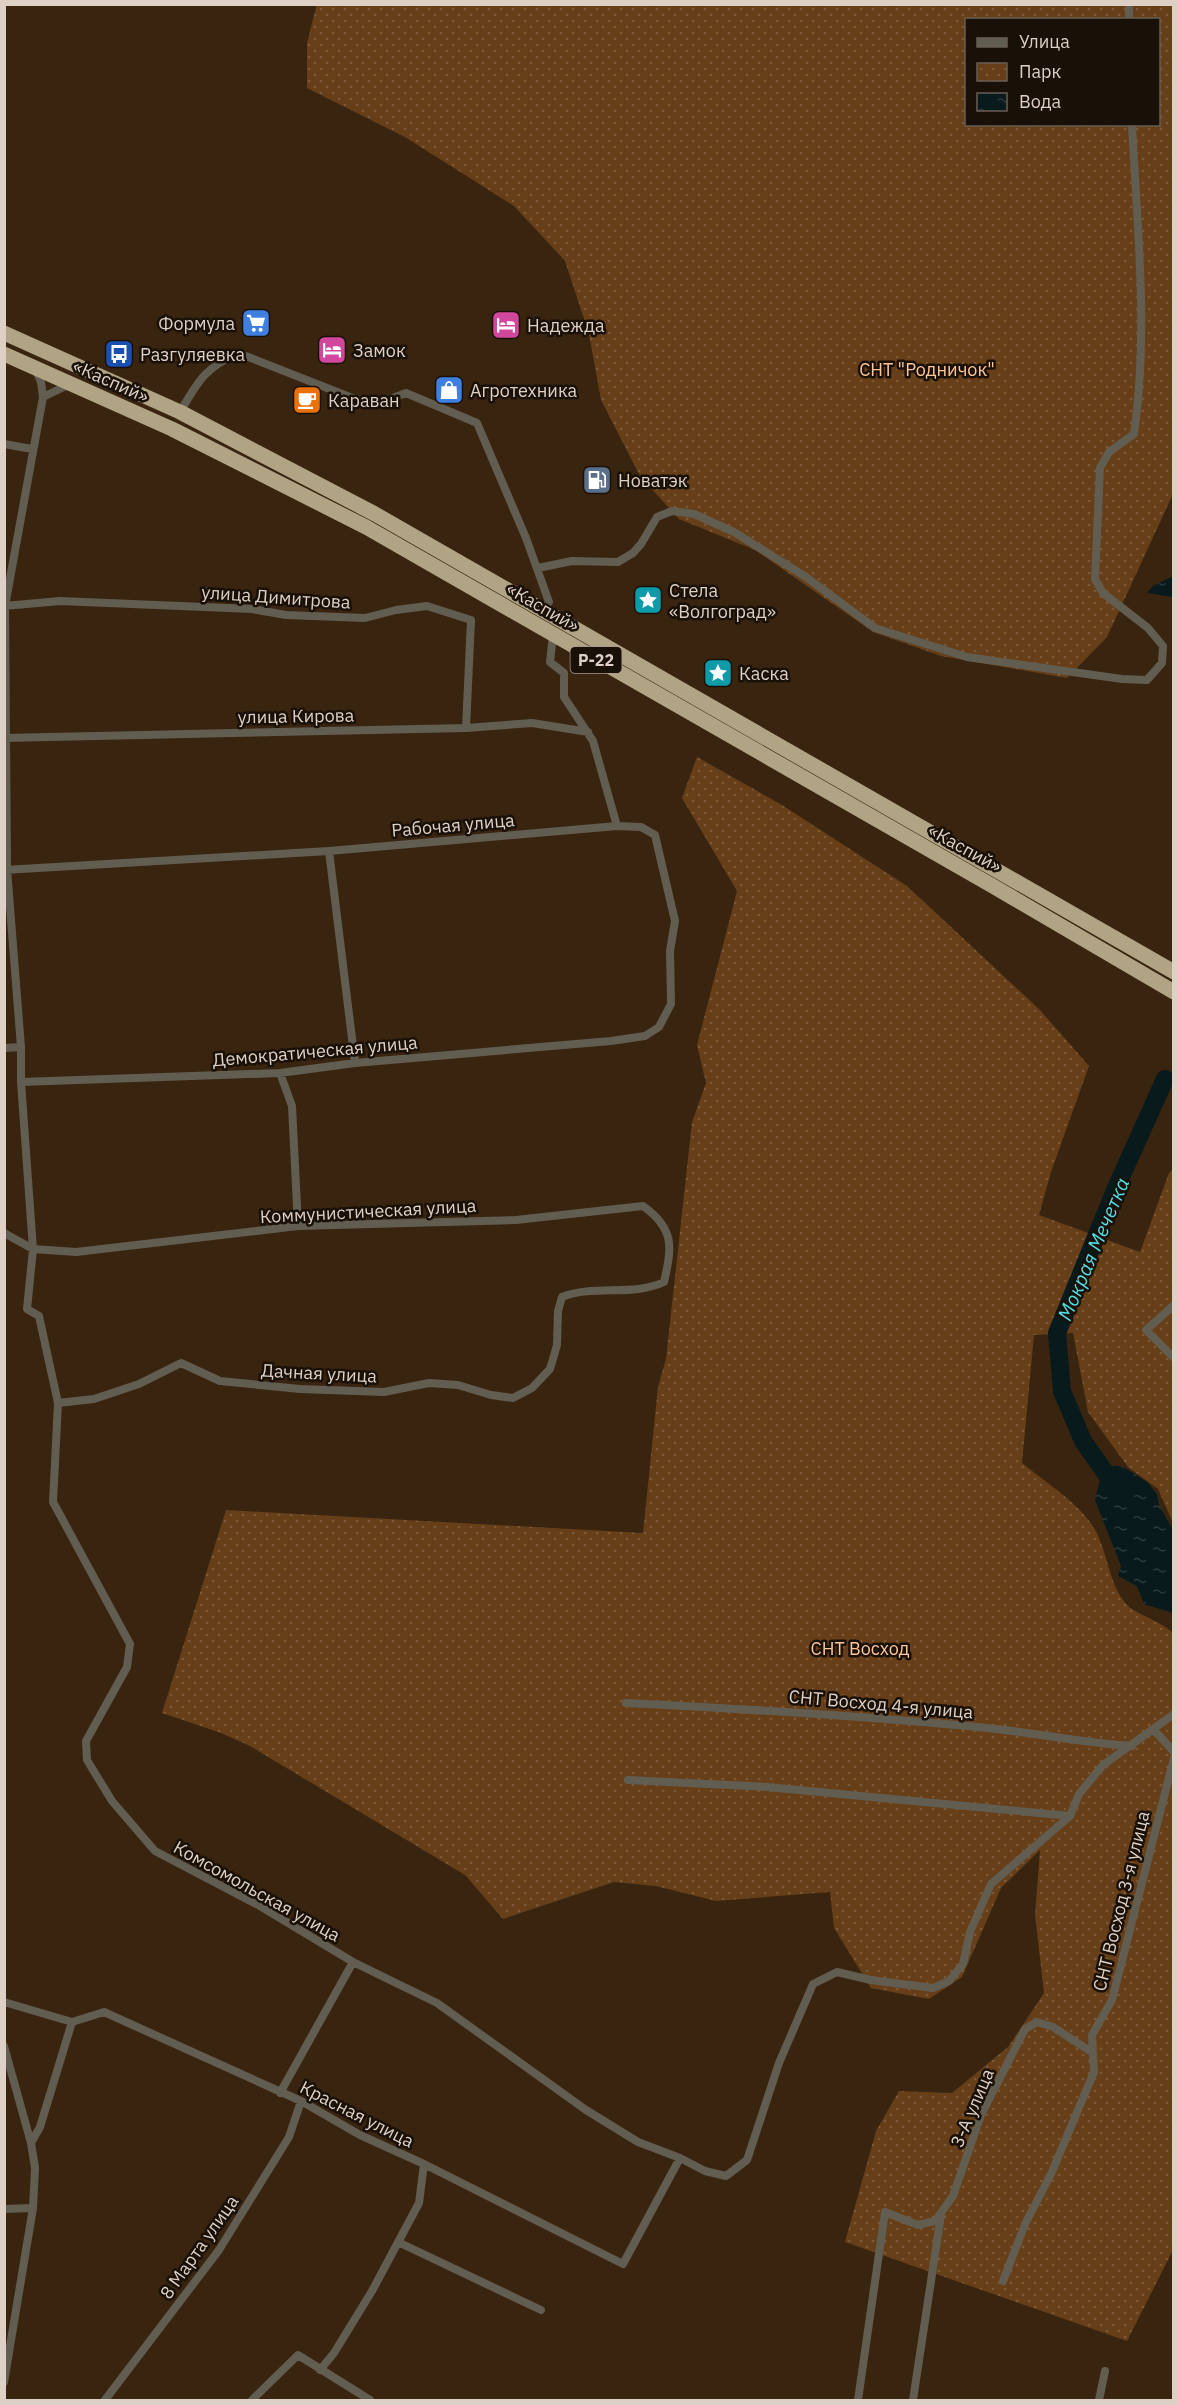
<svg xmlns="http://www.w3.org/2000/svg" width="1178" height="2405" font-family="'IBM Plex Sans',sans-serif">
	<defs>
		<pattern id="park-dots" width="8" height="8" patternUnits="userSpaceOnUse" patternTransform="scale(1.5)"><rect width="8" height="8" fill="#663e18"/><path d="M2 2h.1M6 6h.1" fill="none" stroke="#7b5938" stroke-width="1.8" stroke-linecap="round"/></pattern>
		<pattern id="water-ripples" width="26" height="14" patternUnits="userSpaceOnUse" patternTransform="scale(1.5)"><rect width="26" height="14" fill="#081a1c"/><path d="M2 4q2-2 4 0t4 0M15 11q2-2 4 0t4 0" fill="none" stroke="#2c3a3c"/></pattern>
	</defs>
	<rect width="100%" height="100%" fill="#392410"/>
	<path fill="url(#park-dots)" fill-rule="evenodd" d="M317 4 1173 5V494L1107 637 1067 678 941 656 873 632 755 550 679 519 640 476 601 400 589 334 565 261 514 206 405 137 307 88V43ZM966 20H1158V124H966Z
		M697 757 782 805 907 886 1040 1010 1089 1066 1051 1172 1039 1215 1140 1252 1169 1173 1173 1169V1523L1158 1489 1128 1467 1088 1412 1073 1333 1034 1335 1022 1463C1045 1482 1079 1503 1094 1528 1108 1552 1108 1583 1126 1604 1135 1614 1161 1621 1173 1633V2250L1127 2341 845 2242 876 2131 899 2091 952 2093 1008 2047 1044 1993 1035 1915 1040 1850 1001 1888 962 1977 929 1999 871 1988 834 1928 830 1892 716 1901 656 1886 614 1882 503 1919 465 1875 250 1746 221 1733 162 1713 226 1510 643 1533 658 1387 666 1359 692 1122 706 1083 697 1045 737 891 682 798Z"/>
	<path fill="url(#water-ripples)" d="M1173 576V597L1147 593 1153 586Z
		M1114 1465 1125 1468 1147 1482 1157 1494 1159 1505 1173 1530V1613L1144 1604 1137 1586 1118 1576 1121 1566 1095 1500 1100 1479Z"/>
	<g fill="none" stroke-linecap="round" stroke-linejoin="round">
		<path stroke="#081a1c" stroke-width="18" d="M1119 1492 1083 1441 1062 1391 1057 1333 1116 1188 1165 1079"/>
		<path stroke="#625d51" stroke-width="8" d="M1129 4V20
			M35 368 41 382 43 397 5 606 7 869 21 1047V1082L33 1249 27 1309 39 1316 58 1403 53 1502 130 1644 127 1667 86 1741 87 1760 112 1801 155 1851 260 1906 353 1962 437 2003 586 2110 638 2142 680 2158 705 2171 726 2176 747 2160 779 2063 813 1984 837 1972 871 1980 933 1988 949 1981 963 1964 970 1932 991 1884 1070 1816 1079 1794 1103 1765 1174 1714
			M43 397 68 385
			M180 412C199 380 204 369 238 353L350 397 376 404 406 393 477 423 526 538 549 602 544 609
			M4 444 32 449
			M538 568 572 561 618 562 633 553 641 544 657 517 672 511 694 514 734 532 806 577 875 628 967 657 1122 679 1147 680 1162 663 1163 646 1148 628 1103 593 1095 579 1100 468 1109 452 1134 434C1149 331 1137 227 1132 124
			M4 606 60 601 252 609 286 615 365 618 396 610 427 606 471 620 466 728
			M553 635 550 662 564 673V697L593 741 617 826
			M4 738 466 728 532 723 588 732
			M329 851 355 1063
			M4 870 329 851 617 826 641 827 655 835 675 921 670 951 671 1004 659 1027 645 1036 611 1041 355 1063 280 1073 21 1082
			M4 1048 21 1047
			M280 1073 292 1106 298 1226
			M4 1233 33 1249 76 1252 298 1226 516 1220 643 1206C675 1229 672 1247 664 1282 632 1297 595 1284 562 1297L558 1311 557 1345 550 1369 532 1388 513 1398 491 1395 458 1385 429 1383 384 1392 300 1389 220 1381 181 1363 139 1384 94 1399 58 1403
			M1174 1305 1146 1330 1174 1358
			M626 1703C747 1709 867 1716 987 1728 1036 1733 1083 1743 1132 1746
			M1154 1730 1174 1752
			M628 1780 767 1787 1070 1816
			M4 2002 72 2022 104 2012 301 2101 360 2135 424 2164 623 2264 680 2158
			M4 2046 31 2143 35 2168 33 2208 4 2382
			M280 2093 353 1962
			M31 2143 40 2127 72 2022
			M4 2209 33 2208
			M398 2242 541 2310
			M1003 2281 1026 2222 1051 2174 1094 2072 1092 2035 1112 2000 1174 1758
			M320 2370 334 2353 372 2291 419 2203 424 2164
			M105 2400 219 2250 289 2137 301 2101
			M252 2400 298 2355 370 2400
			M858 2400 885 2212 918 2225 935 2221 953 2196 981 2115 1025 2029 1037 2022 1053 2027 1093 2053
			M913 2400 941 2215
			M1099 2400 1105 2371"/>
		<path stroke="#b1a485" stroke-width="15" d="M4 333 180 412 375 514 1174 972
			M4 354 172 429 366 527 991 885 1174 992"/>
	</g>
	<defs>
		<g id="supermarket-square" transform="scale(1.5)"><rect x="-9" y="-9" width="18" height="18" rx="4" fill="#3f7fe0" stroke="#191007"/><path d="M-6-5.5h2.5l.6 2H6L4.5 2H-2.5L-4.4-4H-6ZM-1.5 3.2a1.3 1.3 0 1 0 .1 0ZM3 3.2a1.3 1.3 0 1 0 .1 0Z" fill="#fff"/></g>
		<g id="hotel-square" transform="scale(1.5)"><rect x="-9" y="-9" width="18" height="18" rx="4" fill="#d1479c" stroke="#191007"/><path d="M-6-4.5h1.5V1H6V5H4.5V3h-9V5H-6ZM-4 0a1.8 1.8 0 1 1 3.6 0ZM.5 0V-2.5h3Q6-2.5 6 0Z" fill="#fff"/></g>
		<g id="bus-square" transform="scale(1.5)"><rect x="-9" y="-9" width="18" height="18" rx="4" fill="#1a4fb4" stroke="#191007"/><path d="M-5-6H5V4H4V6H2V4H-2V6H-4V4H-5ZM-3.5-4V0h7V-4ZM-3.5 1.2v1.5H-2V1.2ZM2 1.2v1.5H3.5V1.2Z" fill="#fff"/></g>
		<g id="shop-square" transform="scale(1.5)"><rect x="-9" y="-9" width="18" height="18" rx="4" fill="#3f7fe0" stroke="#191007"/><path d="M-5-2.5h2.3a2.7 3.5 0 0 1 5.4 0H5L5.5 6h-11ZM-1.5-2.5h3a1.5 2.3 0 0 0-3 0Z" fill="#fff"/></g>
		<g id="cafe-square" transform="scale(1.5)"><rect x="-9" y="-9" width="18" height="18" rx="4" fill="#e8710a" stroke="#191007"/><path d="M-5.5-4.5H6V0H3Q3 3.5 0 3.5H-2.5Q-5.5 3.5-5.5 0ZM3-3.2v2h1.7v-2ZM-6 4.5H4V6H-6Z" fill="#fff"/></g>
		<g id="fuel-square" transform="scale(1.5)"><rect x="-9" y="-9" width="18" height="18" rx="4" fill="#5c6f8a" stroke="#191007"/><path d="M-5.5-6h7V0h2V4h1.3V-2.5L3-4.5l.8-.8L6-3V5H2.5V1h-1V6h-7ZM-4.2-4.7v3.2H.2V-4.7Z" fill="#fff"/></g>
		<g id="sight-square" transform="scale(1.5)"><rect x="-9" y="-9" width="18" height="18" rx="4" fill="#0f9aa8" stroke="#191007"/><path d="M0-6L1.8-2.2L6-1.7L2.9 1.2L3.7 5.4L0 3.3L-3.7 5.4L-2.9 1.2L-6-1.7L-1.8-2.2Z" fill="#fff"/></g>
	</defs>
	<g fill-rule="evenodd">
		<use href="#supermarket-square" x="256" y="323"/>
		<use href="#hotel-square" x="506" y="325"/>
		<use href="#hotel-square" x="332" y="350"/>
		<use href="#bus-square" x="119" y="354"/>
		<use href="#shop-square" x="449" y="390"/>
		<use href="#cafe-square" x="307" y="400"/>
		<use href="#fuel-square" x="597" y="480"/>
		<use href="#sight-square" x="648" y="600"/>
		<use href="#sight-square" x="718" y="673"/>
	</g>
	<g text-anchor="middle" dominant-baseline="central" stroke-width="5" stroke-linejoin="round" paint-order="stroke">
		<rect fill="#191007" stroke="#a4968c" stroke-width="1.5" x="570.5" y="647" width="51" height="26" rx="4.5"/>
		<g font-size="16" font-weight="bold" fill="#dfd0c5">
			<text x="596" y="660">Р-22</text>
		</g>
		<g font-size="18" fill="#dfd0c5" stroke="#191007" text-anchor="start">
			<text x="235" y="323" text-anchor="end">Формула</text>
			<text x="527" y="325">Надежда</text>
			<text x="353" y="350">Замок</text>
			<text x="140" y="354">Разгуляевка</text>
			<text x="470" y="390">Агротехника</text>
			<text x="328" y="400">Караван</text>
			<text x="618" y="480">Новатэк</text>
			<text x="669" y="590">Стела<tspan x="669" dy="21">«Волгоград»</tspan></text>
			<text x="739" y="673">Каска</text>
		</g>
		<g font-size="18" fill="#fec696" stroke="#191007">
			<text x="927" y="369">СНТ "Родничок"</text>
			<text x="860" y="1648">СНТ Восход</text>
		</g>
		<g font-size="18" fill="#dfd0c5" stroke="#191007">
			<text transform="translate(111 381) rotate(24)">«Каспий»</text>
			<text transform="translate(276 597) rotate(4)">улица Димитрова</text>
			<text transform="translate(543 607) rotate(30)">«Каспий»</text>
			<text transform="translate(296 716) rotate(-1)">улица Кирова</text>
			<text transform="translate(453 825) rotate(-5)">Рабочая улица</text>
			<text transform="translate(965 848) rotate(29)">«Каспий»</text>
			<text transform="translate(315 1051) rotate(-5)">Демократическая улица</text>
			<text transform="translate(368 1211) rotate(-3)">Коммунистическая улица</text>
			<text transform="translate(319 1373) rotate(3)">Дачная улица</text>
			<text transform="translate(881 1704) rotate(5)">СНТ Восход 4-я улица</text>
			<text transform="translate(257 1891) rotate(29)">Комсомольская улица</text>
			<text transform="translate(1121 1901) rotate(-76)">СНТ Восход 3-я улица</text>
			<text transform="translate(972 2108) rotate(-67)">3-А улица</text>
			<text transform="translate(357 2114) rotate(27)">Красная улица</text>
			<text transform="translate(199 2247) rotate(-55)">8 Марта улица</text>
		</g>
		<g font-size="20" font-style="italic" fill="#51dee7" stroke="#191007">
			<text transform="translate(1093 1249) rotate(-67)">Мокрая Мечетка</text>
		</g>
	</g>
	<rect width="1178" height="2405" fill="none" stroke="#dfd0c5" stroke-width="12"/>
	<rect x="965" y="18" width="195" height="108" fill="#191007" stroke="#685d53" stroke-width="1.5"/>
	<rect x="977" y="38" width="30" height="9" fill="#625d51" stroke="#685d53" stroke-width="1.5"/>
	<text x="1019" y="48" font-size="18" fill="#dfd0c5">Улица</text>
	<rect x="977" y="63" width="30" height="18" fill="url(#park-dots)" stroke="#685d53" stroke-width="1.5"/>
	<text x="1019" y="78" font-size="18" fill="#dfd0c5">Парк</text>
	<rect x="977" y="93" width="30" height="18" fill="url(#water-ripples)" stroke="#685d53" stroke-width="1.5"/>
	<text x="1019" y="108" font-size="18" fill="#dfd0c5">Вода</text>
</svg>
